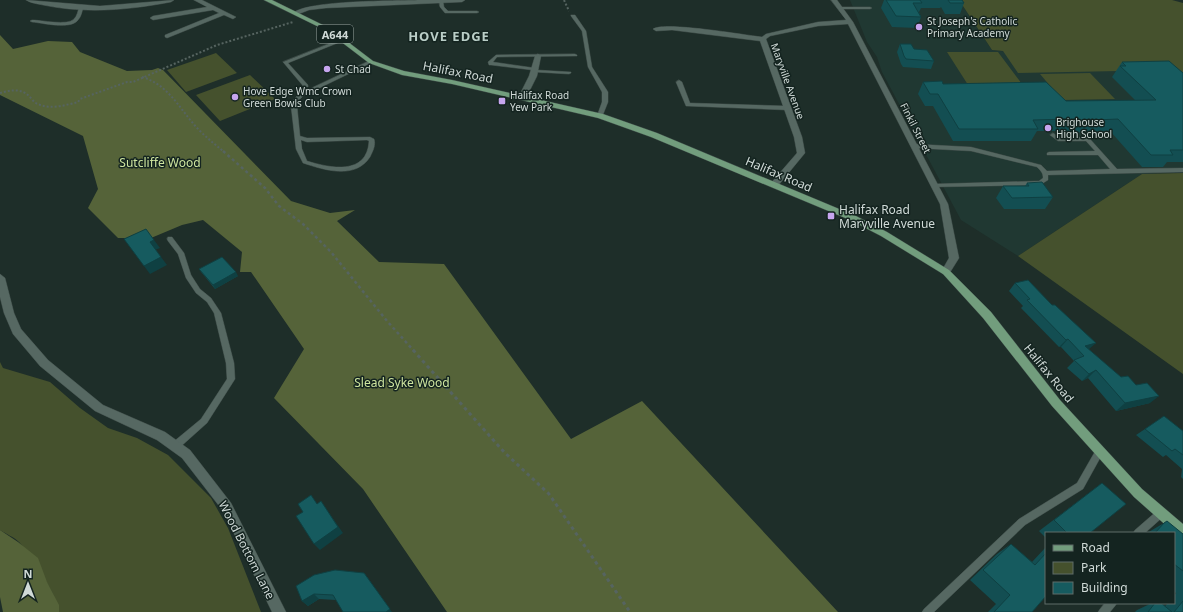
<svg xmlns="http://www.w3.org/2000/svg" width="1183" height="612" font-family="'Noto Sans',sans-serif">
	<rect width="100%" height="100%" fill="#1e2e29"/>
	<path fill="#203832" d="M850 0H959L992 50 1170 70 1183 83V173L1142 174 1018 256 961 220 882 72 877 57 867 42Z"/>
	<path fill="#45512d" d="M959 0H1172L1183 3V83L1170 70 1018 73 1003 51 992 50Z
		M947 52H998L1025 88H970Z
		M216 53 237 73 186 92 167 70Z
		M1090 73 1115 99 1062 100 1040 74Z
		M250 75 275 99 220 121 196 95Z
		M1183 173V374L1018 256 1142 174Z
		M0 362 3 368 50 382 80 408 108 428 137 438 168 455 211 498 228 528 261 612H59C58 596 30 554 19 542 14 537 6 534 0 530Z"/>
	<path fill="#556339" d="M0 35 13 49 48 41 72 42 80 52 127 71 152 70 158 68 163 70 291 201 330 213 355 210 337 221 379 262 444 264 571 439 642 401 838 612H447L363 489 274 398 304 349 251 272H240L242 252 203 220 182 225 151 238H118L88 208 98 189 83 136 0 95Z
		M0 530 18 542 38 558 47 582 59 605V612H3L0 597Z"/>
	<g fill="none" stroke-linecap="round" stroke-linejoin="round">
		<g stroke="#3b4945" stroke-width="1">
			<path id="service" d="M439 1H443L444 7 448 11H477L479 12 477 13H445L440 7Z
				M79 7 83 8C82 12 81 17 78 20 71 30 43 23 32 22L30 21 32 20C41 20 68 26 74 19 77 16 78 11 79 7Z
				M838 7H870L872 8 870 9H840L838 8Z
				M571 15H575L586 31 592 67 608 92V102L602 117 600 118 597 116 602 102V92L588 67 582 31 571 16Z
				M341 39 345 40 288 63 308 85V87H304L283 62Z
				M575 54 577 55V56L497 57 493 62 535 68H537V70L571 72V73L569 74 534 72H532V70L491 65H489L488 62 496 55Z
				M369 61 373 62 303 96 298 101 297 106 300 136 307 138 370 137 374 139C376 145 373 151 370 157 355 180 324 170 303 163L296 149 291 106 292 101 299 94ZM301 140 307 142 367 140 369 141C367 176 330 168 307 161L302 149Z
				M679 80 682 82 690 103 787 106 790 108 787 110 686 106 676 82Z
				M1053 133 1059 137H1084L1090 139 1117 169 1183 168V172L1048 175V180L1040 185 934 187 931 185 932 184 1039 181 1043 178C1043 173 1041 171 1037 167L971 151 914 148 911 146 914 144 971 147 1041 165 1047 171 1110 169 1098 155H1047V153L1049 152 1095 151 1086 141H1058L1050 135Z
				M168 237H172L184 253 191 275 200 289 211 298 221 313 234 363 235 379 207 423 178 449 175 450 172 449 171 446 172 443 201 419 227 379 226 363 214 313 207 302 196 293 186 278 178 254 168 241 167 239Z
				M1100 447 1103 448 1104 451 1083 489 1025 525 934 612H922L924 609 1019 519 1077 483 1097 448Z
				M1161 509 1164 510 1165 513 1164 516 1145 533H1133L1135 530 1158 510Z
				M1105 603H1117L1115 606 1110 612H1098L1100 609Z"/>
		</g>
		<g stroke="#3b4945" stroke-width="1">
			<path id="minor" d="M26 0 100 6 174 0 171 2C129 10 86 14 43 5 38 4 30 3 26 0Z
				M194 0H202L236 17 233 19 224 15 167 38 165 37V35L219 13 213 10 153 20 150 18 153 16 207 7Z
				M420 0H465L462 2 326 8 309 10 296 15 293 13C308 0 396 1 420 0Z
				M831 0H837L853 22 948 204 959 258 949 274H943L941 272 949 258 940 204 848 24 818 26 770 36 766 39 802 137 805 153 777 187 774 188 770 185 771 183 797 153 794 137 760 41 672 30 656 31 653 29C664 21 744 35 762 37L766 34 818 22 846 20Z
				M538 54 541 56 537 76 525 100H519L518 98 529 76 535 56Z
				M0 274 5 278 14 313 21 329 48 360 103 405 165 432 190 450 231 503 286 612H272L223 511 182 458 157 440 95 411 40 366 13 334 4 313 0 297Z"/>
		</g>
		<g stroke="#3b4945" stroke-width="1">
			<path id="primary" d="M264 0H272L331 29 373 61 404 71 452 80 603 114 657 133 856 216 887 232 949 270 991 312 1060 400 1142 489 1183 524V538L1178 536 1134 497 1052 406 983 318 943 274 881 236 850 220 651 137 598 118 452 84 402 75 369 63 327 31Z"/>
		</g>
		<path stroke="#566460" stroke-width="2" stroke-dasharray="2 2" stroke-linecap="butt" d="M564 0 569 11
			M142 77C170 85 181 112 200 131 208 139 216 145 224 152
			M0 93C10 90 21 88 29 96 32 99 34 103 38 104 50 110 66 105 78 102L80 99 127 82H133L217 45 293 22"/>
		<path stroke="#566460" stroke-width="2.5" stroke-dasharray="3 3" stroke-linecap="butt" d="M223 151 265 188 279 206 303 224 331 252 387 321 414 351"/>
		<path stroke="#566460" stroke-width="3" stroke-dasharray="3.5 3.5" stroke-linecap="butt" d="M413 350 504 452 549 494 630 612"/>
		<use href="#service" fill="#566862" fill-rule="evenodd"/>
		<use href="#minor" fill="#566862" fill-rule="evenodd"/>
		<use href="#primary" fill="#729d7d" fill-rule="evenodd"/>
	</g>
	<path fill="#134e52" d="M884 0H962L964 3 960 14H945L941 7 940 8H921L919 12 921 17 917 28 892 27 881 8Z
		M900 44 914 49 934 61 931 69 903 67 901 64 897 52Z
		M1122 62 1183 73V162H1167L1163 167H1142L1110 131 1064 133 1062 131H1037L1031 141H953L933 106H925L918 94 923 82 943 84 1066 101 1135 100 1112 77Z
		M1027 183 1053 197 1045 209H1004L996 198 1003 186H1025Z
		M199 269 238 276 215 289 202 273Z
		M1015 283 1089 350 1150 403 1116 411 1088 378 1082 381 1067 368 1074 361 1061 347H1059L1021 308 1023 306 1009 291Z
		M1145 429 1183 431V479L1181 477 1182 469 1166 455 1163 457 1136 435Z
		M1102 483 1090 533H1046V538L1039 531Z
		M1164 523 1183 534V612H1135L1137 610 1152 603H1161L1165 606 1168 603H1174V596L1176 593 1174 592V533H1147Z
		M1011 544 1032 562 1046 547V596L1032 612H988L996 604 970 580 997 554Z
		M364 573 368 578 336 600 319 599 308 606 302 601 314 575Z"/>
	<path fill="#0f4042" d="M154 240 160 248 155 250 150 242Z
		M161 257 167 265 150 274 144 266Z
		M236 272 238 276 215 289 213 285Z
		M1068 339 1061 347H1059L1066 340Z
		M1096 343 1088 350 1085 346Z
		M1096 370 1088 378 1082 381 1089 374Z
		M1159 396 1150 403 1116 411 1125 403Z
		M325 507 343 533 320 550 314 544Z
		M364 573 368 578 392 612H386Z
		M314 594 319 599 308 606 302 601Z"/>
	<path fill="#165b5f" stroke="#0f4042" d="M886 0H920L922 3H913L921 17 896 16Z
		M948 0H962L964 3H950Z
		M900 44H911L914 49 927 50 934 61 906 59 904 56Z
		M1169 61 1183 73V150H1170L1173 155H1151L1118 119 1072 121 1070 119 1033 120 1038 129H959L938 94H930L923 82 942 81 943 84 1046 82 1066 101 1156 100 1120 66H1126L1122 62Z
		M1042 182 1053 197 1012 198 1003 186H1029L1027 183Z
		M146 229 154 240 150 242 161 257 144 266 124 239Z
		M222 257 236 272 213 285 199 269Z
		M1028 280 1052 305H1055L1096 343 1085 346 1121 377 1128 376 1136 385 1147 383 1159 396 1125 403 1096 370 1089 374 1074 360 1084 356 1068 339 1066 340 1027 300 1030 299 1015 283Z
		M1164 416 1183 431V455L1175 449 1172 451 1145 429Z
		M1102 483 1126 504 1090 533H1064L1066 532 1054 520Z
		M311 495 317 504 321 501 338 527 314 544 296 516 303 512 298 504Z
		M1167 521 1183 534V571L1174 564V533H1155L1164 523Z
		M1011 544 1035 565 1046 553V596L1032 612H994L1010 595 983 570Z
		M335 570 364 573 390 609 386 612H343L333 595 314 594 302 601 296 586 314 575Z
		M1183 601V612H1174Z
		M1155 603H1161L1172 612H1148Z"/>
	<g fill="#c7a6ef" stroke="#142420" stroke-width="1.5">
		<circle cx="919" cy="27" r="4"/>
		<circle cx="327" cy="69" r="4"/>
		<circle cx="235" cy="97" r="4"/>
		<rect x="498" y="97" width="8" height="8" rx="2"/>
		<circle cx="1048" cy="128" r="4"/>
		<rect x="827" y="212" width="8" height="8" rx="2"/>
	</g>
	<g text-anchor="middle" dominant-baseline="central" stroke-width="3" stroke-linejoin="round" paint-order="stroke">
		<g font-size="10" fill="#d0dad7" stroke="#142420" text-anchor="start">
			<text x="927" y="21">St Joseph's Catholic<tspan x="927" dy="12">Primary Academy</tspan></text>
			<text x="335" y="69">St Chad</text>
			<text x="243" y="91">Hove Edge Wmc Crown<tspan x="243" dy="12">Green Bowls Club</tspan></text>
			<text x="510" y="95">Halifax Road<tspan x="510" dy="12">Yew Park</tspan></text>
			<text x="1056" y="122">Brighouse<tspan x="1056" dy="12">High School</tspan></text>
		</g>
		<g font-size="10" fill="#d0dad7" stroke="#142420">
			<text transform="translate(788 81) rotate(70)">Maryville Avenue</text>
			<text transform="translate(916 128) rotate(63)">Finkil Street</text>
		</g>
		<rect fill="#142420" stroke="#98a3a0" stroke-width="1" x="317" y="25" width="36" height="18" rx="3"/>
		<g font-size="11" font-weight="bold" fill="#d0dad7">
			<text x="335" y="34">A644</text>
		</g>
		<g font-size="12" fill="#d0dad7" stroke="#142420">
			<text transform="translate(458 72) rotate(11)">Halifax Road</text>
			<text transform="translate(779 174) rotate(23)">Halifax Road</text>
			<text transform="translate(1049 373) rotate(51)">Halifax Road</text>
			<text transform="translate(247 550) rotate(63)">Wood Bottom Lane</text>
		</g>
		<g font-size="12" fill="#cee59f" stroke="#142420">
			<text x="160" y="162">Sutcliffe Wood</text>
			<text x="402" y="382">Slead Syke Wood</text>
		</g>
		<g font-size="12" fill="#d0dad7" stroke="#142420" text-anchor="start">
			<text x="839" y="209">Halifax Road<tspan x="839" dy="14">Maryville Avenue</tspan></text>
		</g>
		<g font-size="13" font-weight="bold" letter-spacing="1" fill="#bacec7" stroke="#142420">
			<text x="449" y="36">HOVE EDGE</text>
		</g>
	</g>
	<rect x="1045" y="532" width="130" height="72" fill="#142420" stroke="#5f6d69"/>
	<rect x="1053" y="545" width="20" height="6" fill="#729d7d" stroke="#5f6d69"/>
	<text x="1081" y="552" font-size="12" fill="#d0dad7">Road</text>
	<rect x="1053" y="562" width="20" height="12" fill="#45512d" stroke="#5f6d69"/>
	<text x="1081" y="572" font-size="12" fill="#d0dad7">Park</text>
	<rect x="1053" y="582" width="20" height="12" fill="#165b5f" stroke="#5f6d69"/>
	<text x="1081" y="592" font-size="12" fill="#d0dad7">Building</text>
	<g transform="translate(28 584)" stroke="#142420" stroke-width="3" paint-order="stroke">
	<path d="M0-3L7 15L0 10L-7 15Z" fill="#d0dad7"/>
	<text y="-6" font-size="11" font-weight="bold" text-anchor="middle" fill="#d0dad7">N</text>
	</g>
</svg>
